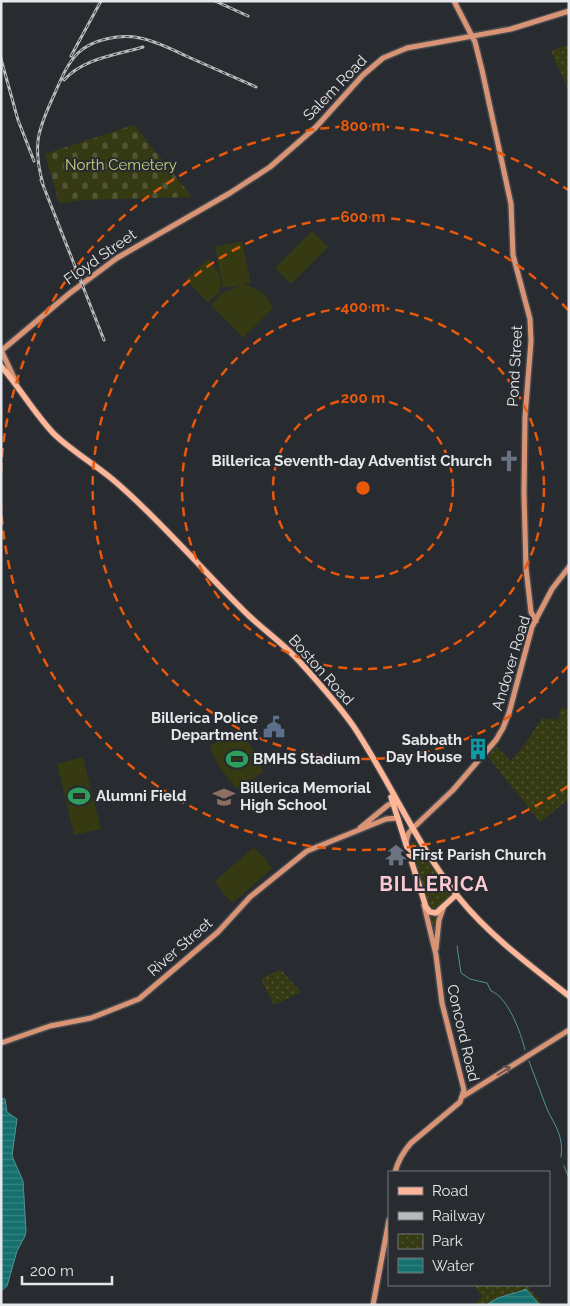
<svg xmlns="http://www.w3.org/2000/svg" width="570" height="1306" font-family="Raleway,sans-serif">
	<defs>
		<pattern id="cemetery-stones" width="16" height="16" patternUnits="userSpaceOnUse" patternTransform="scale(1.25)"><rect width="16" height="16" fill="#353a13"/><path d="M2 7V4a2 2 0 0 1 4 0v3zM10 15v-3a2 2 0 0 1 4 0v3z" fill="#525636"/></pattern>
		<pattern id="park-dots" width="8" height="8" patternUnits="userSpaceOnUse" patternTransform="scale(1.25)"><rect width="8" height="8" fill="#353a13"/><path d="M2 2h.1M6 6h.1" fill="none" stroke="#525636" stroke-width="1.8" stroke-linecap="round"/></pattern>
		<pattern id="water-rules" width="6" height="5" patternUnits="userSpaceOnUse" patternTransform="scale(1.25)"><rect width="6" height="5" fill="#156f6f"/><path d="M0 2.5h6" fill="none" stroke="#378484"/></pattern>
	</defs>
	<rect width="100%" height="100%" fill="#282b30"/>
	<path fill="#353a13" d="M312 231 328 247 291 284 275 268Z
		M242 241 251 283 243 284C259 290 266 292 273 308L243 338 211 305 222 293 242 285 223 288 215 247Z
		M208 259C215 266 225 279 219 291 217 295 211 299 208 303L187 281V278Z
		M236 729C245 735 261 761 263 772L238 789C228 782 212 757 210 746Z
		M83 757 101 829 74 835 57 764Z
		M253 848 256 849 271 866V869L234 902 230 901 216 884 215 881Z"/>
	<path fill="url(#cemetery-stones)" d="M134 125 192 197 84 200 59 203 45 154Z"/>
	<path fill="url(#park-dots)" d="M569 44V92L551 51Z
		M561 708 569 709V799L540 822 488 757 496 746 511 761 525 744 542 718 558 720Z
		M415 842 417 844 451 894 438 909 434 938 425 897 410 848 411 843Z
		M279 970 283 972 301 992 274 1005 261 979Z
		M474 1285H527L543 1305H540L526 1289C514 1295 497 1295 487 1305H474L482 1296Z"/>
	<path fill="url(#water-rules)" stroke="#539394" d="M1 1098 5 1099 7 1112 17 1119 12 1156 23 1181 26 1231 25 1236 17 1251 7 1286 1 1291Z
		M526 1289 540 1305H487C497 1295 514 1295 526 1289Z"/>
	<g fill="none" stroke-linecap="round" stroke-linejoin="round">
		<path stroke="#539394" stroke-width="1" d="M457 946 461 973 470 979 487 983 491 991C508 997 521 1033 525 1050
			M529 1061C535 1077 541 1093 547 1109 555 1126 564 1136 561 1157
			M564 1166 569 1178"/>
		<g stroke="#46494e" stroke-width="8">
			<path id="secondary" d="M454 1 475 42 482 70 511 204 513 255 530 319 531 341 525 417 524 493 526 568 531 612 536 621
				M1 350 16 382
				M1 351 70 293 117 258 230 193 270 167 316 127 363 75 383 58 407 48 511 29 569 11
				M360 828 388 805 395 802
				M406 843 408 834 412 829 453 790 496 740 503 728 509 713 532 627 552 589 569 567
				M436 949 439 920 444 906
				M1 1043 50 1026 91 1018 139 999 218 932 250 897 307 851 386 819 398 818
				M462 1097 569 1030
				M395 1172C398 1161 403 1152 411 1143L460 1102 464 1090 442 1003 436 955 424 905
				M373 1305 389 1220"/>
		</g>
		<g stroke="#46494e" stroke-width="8">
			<path id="primary" d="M1 366C20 388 34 413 54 434 74 453 98 466 118 484 164 524 202 570 245 612 262 629 283 643 299 661 318 682 338 704 354 727 391 783 417 846 460 899 490 936 531 966 569 996
				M391 797 426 907 430 912 436 913 456 895"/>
		</g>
		<use href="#secondary" stroke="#d99476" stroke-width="5"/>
		<use href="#primary" stroke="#feb698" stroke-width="5.5"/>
		<g stroke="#b7b9bd" stroke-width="3">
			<path id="rail" d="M215 1 248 16
				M71 56 101 1
				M1 59 18 120 34 161
				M64 80C84 58 117 55 143 47
				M41 180 104 340
				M43 184C32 145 38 129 55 93 61 79 67 64 78 53 93 39 120 34 140 38 156 41 171 49 186 56 209 66 233 77 256 87"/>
		</g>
		<use href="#rail" stroke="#282b30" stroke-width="1" stroke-dasharray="4" stroke-linecap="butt"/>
	</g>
	<defs><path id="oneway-shaft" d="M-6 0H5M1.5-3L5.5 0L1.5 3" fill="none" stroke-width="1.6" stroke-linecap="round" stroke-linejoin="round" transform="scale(1.25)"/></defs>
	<use stroke="#6f554c" href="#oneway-shaft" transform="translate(504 1071) rotate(-32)"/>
	<g fill="none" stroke="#e8590c" stroke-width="2.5" stroke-dasharray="9 6">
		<circle cx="363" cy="488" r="90"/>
		<circle cx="363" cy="488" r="181"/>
		<path d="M568 666A271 271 0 1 1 568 310"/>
		<path d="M568 786A362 362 0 0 1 1 504M1 472A362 362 0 0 1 568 190"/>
	</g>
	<defs>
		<g id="church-bare" transform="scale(1.725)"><path d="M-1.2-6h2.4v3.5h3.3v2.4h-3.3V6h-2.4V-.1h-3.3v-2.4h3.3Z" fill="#6b7280" stroke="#282b30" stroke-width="2.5" paint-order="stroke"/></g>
		<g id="civic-bare" transform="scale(1.725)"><path d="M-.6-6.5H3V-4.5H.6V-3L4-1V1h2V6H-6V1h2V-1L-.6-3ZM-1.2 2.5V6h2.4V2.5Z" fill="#5c6f8a" stroke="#282b30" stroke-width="2.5" paint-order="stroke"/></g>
		<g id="building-bare" transform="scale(1.725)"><path d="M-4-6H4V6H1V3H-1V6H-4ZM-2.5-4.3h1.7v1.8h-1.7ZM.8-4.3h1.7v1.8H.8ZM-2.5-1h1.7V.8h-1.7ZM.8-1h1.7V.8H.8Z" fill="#0f9aa8" stroke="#282b30" stroke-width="2.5" paint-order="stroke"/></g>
		<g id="stadium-bare" transform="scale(1.725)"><path d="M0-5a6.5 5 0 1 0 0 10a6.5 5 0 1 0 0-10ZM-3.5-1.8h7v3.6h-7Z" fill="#2e9e5b" stroke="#282b30" stroke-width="2.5" paint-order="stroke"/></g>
		<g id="school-bare" transform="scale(1.725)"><path d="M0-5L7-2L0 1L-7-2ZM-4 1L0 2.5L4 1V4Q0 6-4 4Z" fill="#8d6e63" stroke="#282b30" stroke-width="2.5" paint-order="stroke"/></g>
		<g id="temple-bare" transform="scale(1.725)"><path d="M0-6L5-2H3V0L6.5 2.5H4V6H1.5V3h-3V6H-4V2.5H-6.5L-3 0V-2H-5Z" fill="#6b7280" stroke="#282b30" stroke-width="2.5" paint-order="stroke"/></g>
	</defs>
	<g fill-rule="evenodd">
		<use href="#church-bare" x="509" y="461"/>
		<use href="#civic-bare" x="274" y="727"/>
		<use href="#building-bare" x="478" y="749"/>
		<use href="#stadium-bare" x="237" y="759"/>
		<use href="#stadium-bare" x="79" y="796"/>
		<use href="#school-bare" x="224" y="797"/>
		<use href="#temple-bare" x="396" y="855"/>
	</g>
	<g text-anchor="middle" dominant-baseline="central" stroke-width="4" stroke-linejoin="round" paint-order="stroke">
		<g font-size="15" fill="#e5e7eb" stroke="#282b30">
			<text transform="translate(335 88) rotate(-46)">Salem Road</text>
			<text transform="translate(100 257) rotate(-35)">Floyd Street</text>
			<text transform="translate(515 366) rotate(-87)">Pond Street</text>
			<text transform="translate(511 663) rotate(-73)">Andover Road</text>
			<text transform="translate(321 670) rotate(48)">Boston Road</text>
			<text transform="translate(180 947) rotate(-41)">River Street</text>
			<text transform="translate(463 1033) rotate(77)">Concord Road</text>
		</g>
		<g font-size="15" fill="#c6d27e" stroke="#282b30">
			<text x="121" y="165">North Cemetery</text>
		</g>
		<g font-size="15" font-weight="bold" fill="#e5e7eb" stroke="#282b30" text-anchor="start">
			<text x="492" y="461" text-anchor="end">Billerica Seventh-day Adventist Church</text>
			<text x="258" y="718" text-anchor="end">Billerica Police<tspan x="258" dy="17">Department</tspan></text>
			<text x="462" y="740" text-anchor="end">Sabbath<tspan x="462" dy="17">Day House</tspan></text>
			<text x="253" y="759">BMHS Stadium</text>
			<text x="240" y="788">Billerica Memorial<tspan x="240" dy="17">High School</tspan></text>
			<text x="96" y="796">Alumni Field</text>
			<text x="412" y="855">First Parish Church</text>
		</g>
		<g font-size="20" font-weight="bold" letter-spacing="1" fill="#fcc8d1" stroke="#282b30">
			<text x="434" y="884">BILLERICA</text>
		</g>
	</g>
	<circle cx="363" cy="488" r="8" fill="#e8590c" stroke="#282b30" stroke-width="2.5"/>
	<g font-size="15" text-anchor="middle" font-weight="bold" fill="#e8590c" stroke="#282b30" stroke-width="4" stroke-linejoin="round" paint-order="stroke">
		<text x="363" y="131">800 m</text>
		<text x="363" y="222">600 m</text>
		<text x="363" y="312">400 m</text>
		<text x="363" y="403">200 m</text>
	</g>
	<rect width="570" height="1306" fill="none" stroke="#e5e7eb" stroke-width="5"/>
	<rect x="388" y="1171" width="162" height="115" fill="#282b30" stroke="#74767b"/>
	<rect x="398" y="1187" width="25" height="8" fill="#feb698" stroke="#74767b"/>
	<text x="432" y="1196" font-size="15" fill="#e5e7eb">Road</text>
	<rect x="398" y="1212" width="25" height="8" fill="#b7b9bd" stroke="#74767b"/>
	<text x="432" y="1221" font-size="15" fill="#e5e7eb">Railway</text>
	<rect x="398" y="1234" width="25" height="15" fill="url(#park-dots)" stroke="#74767b"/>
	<text x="432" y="1246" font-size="15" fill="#e5e7eb">Park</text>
	<rect x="398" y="1258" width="25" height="15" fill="url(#water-rules)" stroke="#74767b"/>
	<text x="432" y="1271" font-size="15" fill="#e5e7eb">Water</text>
	<path d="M22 1276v8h90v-8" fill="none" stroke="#e5e7eb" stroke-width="2.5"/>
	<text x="30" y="1276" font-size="15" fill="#e5e7eb" stroke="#282b30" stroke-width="4" paint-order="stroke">200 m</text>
</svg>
